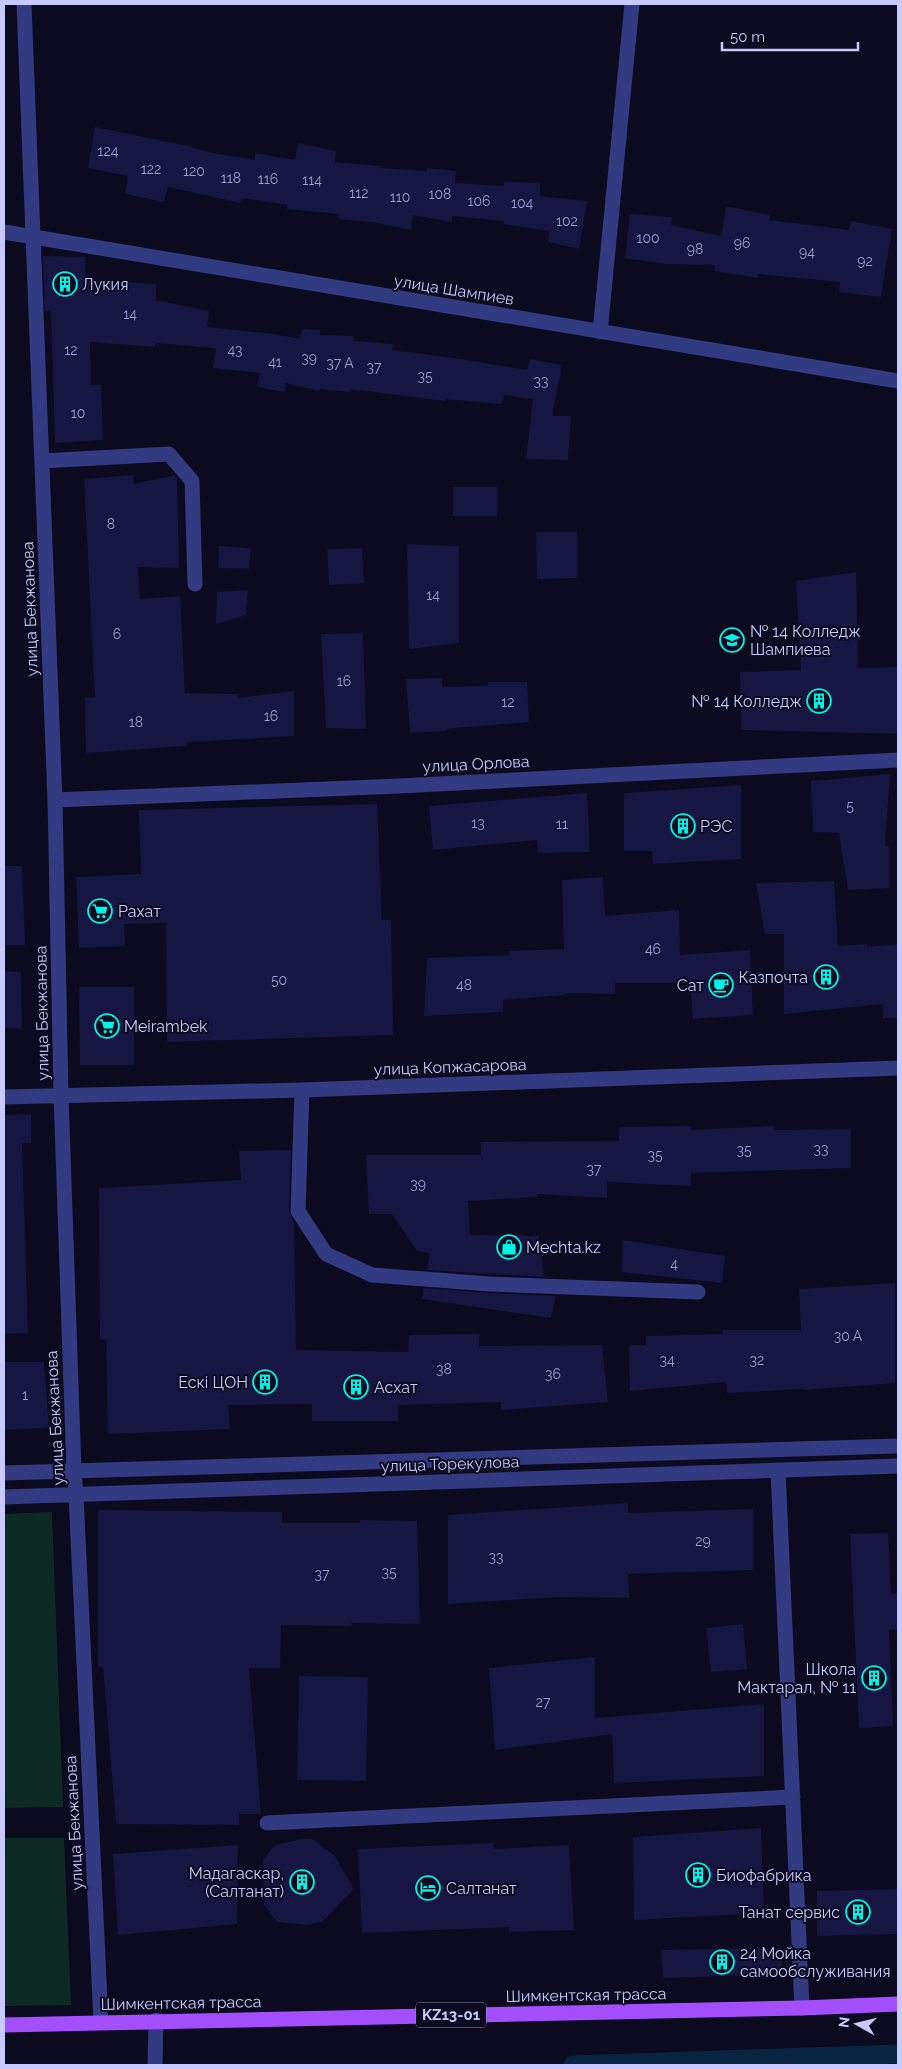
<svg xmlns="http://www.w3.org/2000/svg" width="902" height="2069" font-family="Raleway,sans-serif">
	<rect width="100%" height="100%" fill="#0b0a1e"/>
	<path fill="#0d2924" d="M52 1512 63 1807 4 1808V1514Z
		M4 1838H64L71 2005 4 2006Z"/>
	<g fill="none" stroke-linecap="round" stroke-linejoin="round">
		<path stroke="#072541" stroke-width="19" d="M573 2065 898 2054"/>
	</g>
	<path fill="#171541" d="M95 127 188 146 212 153 255 160V153L295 160 298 143 336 151 335 162 380 166V168L427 171V168L456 171 455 183 504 186V182L540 183V196L587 201 579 249 548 242 549 231 504 224V221L452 216V222L413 215 411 230 372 222 338 219 339 214 287 209V205L242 198 241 203 168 187 164 202 125 194 128 176 88 168Z
		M726 206 770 215 769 220 849 230 851 221 892 229 881 297 839 292 840 282 758 274V278L714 271 715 265 666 264 625 258 630 214 672 217 671 225 721 236Z
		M43 256 85 257 86 280 156 284V300L209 311 207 327 267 333 300 339 302 329 320 330V335L354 336V341L393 344 392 350 454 358 527 370 530 359 562 365 552 416H571L568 460 526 459 533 399 504 395 502 404 445 399V401L351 389 350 392 319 389V391L286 383 285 392 257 387 260 373 213 368 216 348 155 343V347L90 342 91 385H101L103 440 55 443 51 311H45Z
		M133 475 134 484 175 475 177 478 179 568 138 567 140 599 180 596 185 693 238 694V698L294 691V736L187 742V746L86 753 85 698 95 697 84 479Z
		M453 487H497V516H453Z
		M536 532H577V578L537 579Z
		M407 544 459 546V643L409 649Z
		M219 546 251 548 249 569 218 568Z
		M362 548 364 583 329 585 327 549Z
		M856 572 858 668 898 667V734L741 730 740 672 801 670 796 581Z
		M248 590 246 615 216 624 217 592Z
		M363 633 366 729 326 728 321 634Z
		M442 678V687L488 686V682H527L529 722 445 729V731L410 733 406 679Z
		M890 774 885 846H889V888L848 890 839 833 813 832 811 781Z
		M741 785V859L653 864 652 851H624V793Z
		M587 793 590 852 538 853 537 840 433 850 429 806Z
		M377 804 382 920H391L393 1035 167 1042 166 923 124 924 125 946 79 948 76 877 141 874 139 810Z
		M4 866H22L25 945H4Z
		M603 877 605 916 679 910 680 955 750 950 753 1015 693 1019 690 983H615V994L565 993V995L503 1000V1012L424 1016 427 958 510 955 509 951 564 949 562 880Z
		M834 881 838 946 867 944V947L898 944V1018H883V1004L784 1014V934H765L756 883Z
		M4 971 21 972 22 1029 4 1028Z
		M79 987H134V1065H80Z
		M31 1114V1143H22L28 1333 4 1334V1115Z
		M691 1126V1130L774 1126V1130L851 1129V1168L691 1173V1186L607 1182V1198L537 1194V1197L468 1201 470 1235 539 1236 544 1277 427 1270 430 1253 417 1251 392 1214H369L366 1155H481V1142L619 1141V1127Z
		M291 1150 289 1211 294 1222 296 1350 408 1352 409 1335 479 1334V1346L602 1345 608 1402 501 1410V1402L398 1405V1421H312V1404L228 1405 230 1429 108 1434 106 1339H100L99 1188 241 1180 239 1151Z
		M623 1240 725 1256 722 1283 622 1272Z
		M895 1283V1383L803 1390V1389L727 1393 726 1382 630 1391 629 1345H646V1336L723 1334V1330H801L799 1289Z
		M424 1288 489 1293 556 1296 551 1318 422 1299Z
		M4 1362H44L49 1428 4 1430Z
		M628 1503V1513L753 1509V1570L628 1574 629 1598 559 1597 448 1604V1515Z
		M98 1510 282 1512V1523H360V1520L417 1521 420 1624 351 1623V1626L281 1625 280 1668H249L261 1814H239V1825L116 1824 103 1667H98Z
		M888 1533 891 1594 898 1593V1629L889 1630 893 1726 859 1728 850 1534Z
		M743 1624 747 1669 711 1672 706 1628Z
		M595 1657V1718L764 1704V1776L614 1783 612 1734 495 1750 489 1668Z
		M299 1676 368 1677 366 1781 297 1780Z
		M761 1828 764 1913 634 1920 633 1837Z
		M302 1839H312L334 1855 354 1889 323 1921 307 1925 277 1922 264 1905 263 1860 275 1845Z
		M493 1843 494 1849 569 1845 574 1930 509 1932V1927L362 1933 358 1849Z
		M238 1845 237 1924 118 1935 113 1854Z
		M898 1889V1934L817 1936V1891Z
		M782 1948V1974L663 1978 661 1950Z"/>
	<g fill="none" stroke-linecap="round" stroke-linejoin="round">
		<path stroke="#323a81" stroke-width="15" d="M24 4 55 800 61 1095 74 1471 76 1495 101 2022
			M4 232 898 381
			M600 332 632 4
			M42 461 169 454 192 481 195 584
			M55 800 399 786 898 760
			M302 1090 298 1211 326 1254 372 1275 490 1284 698 1292
			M4 1097 302 1090 898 1068
			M778 1471 802 2008
			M4 1473 898 1446
			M4 1497 898 1466
			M267 1823 793 1797
			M155 2065 156 2020"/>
		<path stroke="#a34fff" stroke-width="15" d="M4 2025 802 2008 898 2004"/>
	</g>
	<defs>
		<g id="building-ring" transform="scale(1.25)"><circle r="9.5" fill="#0b0a1e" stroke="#00f3e7" stroke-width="1.5"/><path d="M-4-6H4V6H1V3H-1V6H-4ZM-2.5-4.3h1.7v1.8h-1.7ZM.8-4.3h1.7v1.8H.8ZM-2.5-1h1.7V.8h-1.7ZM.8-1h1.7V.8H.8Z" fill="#00f3e7"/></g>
		<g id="university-ring" transform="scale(1.25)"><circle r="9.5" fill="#0b0a1e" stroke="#00f3e7" stroke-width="1.5"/><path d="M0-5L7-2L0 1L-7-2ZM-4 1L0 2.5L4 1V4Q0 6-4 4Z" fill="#00f3e7"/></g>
		<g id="supermarket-ring" transform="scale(1.25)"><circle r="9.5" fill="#0b0a1e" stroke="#00f3e7" stroke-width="1.5"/><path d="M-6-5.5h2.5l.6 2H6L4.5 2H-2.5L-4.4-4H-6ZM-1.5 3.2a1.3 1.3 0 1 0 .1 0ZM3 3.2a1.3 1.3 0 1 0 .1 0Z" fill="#00f3e7"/></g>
		<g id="cafe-ring" transform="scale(1.25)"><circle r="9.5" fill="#0b0a1e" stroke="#00f3e7" stroke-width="1.5"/><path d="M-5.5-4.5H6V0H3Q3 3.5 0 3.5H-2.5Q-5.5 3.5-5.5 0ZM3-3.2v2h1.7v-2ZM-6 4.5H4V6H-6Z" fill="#00f3e7"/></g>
		<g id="shop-ring" transform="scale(1.25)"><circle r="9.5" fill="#0b0a1e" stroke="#00f3e7" stroke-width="1.5"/><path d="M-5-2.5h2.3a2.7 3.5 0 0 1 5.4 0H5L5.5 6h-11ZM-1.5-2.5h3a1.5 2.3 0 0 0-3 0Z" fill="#00f3e7"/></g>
		<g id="hotel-ring" transform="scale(1.25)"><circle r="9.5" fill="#0b0a1e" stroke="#00f3e7" stroke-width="1.5"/><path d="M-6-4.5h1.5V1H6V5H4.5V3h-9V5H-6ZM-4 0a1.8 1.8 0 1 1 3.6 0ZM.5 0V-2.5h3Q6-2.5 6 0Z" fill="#00f3e7"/></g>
	</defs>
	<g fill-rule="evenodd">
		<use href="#building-ring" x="65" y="284"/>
		<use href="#university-ring" x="732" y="640"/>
		<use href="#building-ring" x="819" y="701"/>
		<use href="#building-ring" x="683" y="826"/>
		<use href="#supermarket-ring" x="100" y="911"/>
		<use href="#building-ring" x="826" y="977"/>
		<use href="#cafe-ring" x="721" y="985"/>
		<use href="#supermarket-ring" x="107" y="1026"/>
		<use href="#shop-ring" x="509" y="1247"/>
		<use href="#building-ring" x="265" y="1382"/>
		<use href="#building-ring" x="356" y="1387"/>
		<use href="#building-ring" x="874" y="1678"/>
		<use href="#building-ring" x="698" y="1875"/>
		<use href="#building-ring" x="302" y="1882"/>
		<use href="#hotel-ring" x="428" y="1888"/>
		<use href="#building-ring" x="858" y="1912"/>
		<use href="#building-ring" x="722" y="1962"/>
	</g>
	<g text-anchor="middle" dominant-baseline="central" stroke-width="4" stroke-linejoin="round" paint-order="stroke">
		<g font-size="14" fill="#9c9dd0">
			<text x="108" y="151">124</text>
			<text x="151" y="169">122</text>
			<text x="194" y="171">120</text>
			<text x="231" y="178">118</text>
			<text x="268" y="179">116</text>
			<text x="312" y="180">114</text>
			<text x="359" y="193">112</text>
			<text x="440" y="194">108</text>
			<text x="400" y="197">110</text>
			<text x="479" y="201">106</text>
			<text x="522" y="203">104</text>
			<text x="567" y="221">102</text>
			<text x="648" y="238">100</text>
			<text x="742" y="243">96</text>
			<text x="695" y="249">98</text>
			<text x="807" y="252">94</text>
			<text x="865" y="261">92</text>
			<text x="130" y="314">14</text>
			<text x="71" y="350">12</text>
			<text x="235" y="350">43</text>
			<text x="309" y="358">39</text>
			<text x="275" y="362">41</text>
			<text x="340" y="363">37 А</text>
			<text x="374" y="367">37</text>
			<text x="425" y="376">35</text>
			<text x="541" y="381">33</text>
			<text x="78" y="413">10</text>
			<text x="111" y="524">8</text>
			<text x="433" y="595">14</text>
			<text x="117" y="634">6</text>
			<text x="344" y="681">16</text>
			<text x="508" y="702">12</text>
			<text x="271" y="716">16</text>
			<text x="136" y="722">18</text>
			<text x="850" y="806">5</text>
			<text x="478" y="823">13</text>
			<text x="562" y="824">11</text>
			<text x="653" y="949">46</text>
			<text x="279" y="980">50</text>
			<text x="464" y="985">48</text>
			<text x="821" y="1149">33</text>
			<text x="744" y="1150">35</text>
			<text x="655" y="1155">35</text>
			<text x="594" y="1169">37</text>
			<text x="418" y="1184">39</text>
			<text x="674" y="1264">4</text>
			<text x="848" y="1336">30 А</text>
			<text x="667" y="1360">34</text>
			<text x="757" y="1360">32</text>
			<text x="444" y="1369">38</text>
			<text x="553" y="1374">36</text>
			<text x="25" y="1395">1</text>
			<text x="703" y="1541">29</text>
			<text x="496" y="1557">33</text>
			<text x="389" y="1572">35</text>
			<text x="322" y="1574">37</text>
			<text x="543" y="1702">27</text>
		</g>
		<rect fill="#0b0a1e" stroke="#8f90bc" stroke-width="1" x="416" y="2002.5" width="70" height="25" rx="4"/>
		<g font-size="15" font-weight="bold" fill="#c8caff">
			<text x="451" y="2015">KZ13-01</text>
		</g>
		<g font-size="16" fill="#c8caff" stroke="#0b0a1e" text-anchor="start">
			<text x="82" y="284">Лукия</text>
			<text x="750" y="631">№ 14 Колледж<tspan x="750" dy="18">Шампиева</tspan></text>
			<text x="802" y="701" text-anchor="end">№ 14 Колледж</text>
			<text x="700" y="826">РЭС</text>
			<text x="118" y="911">Рахат</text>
			<text x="808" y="977" text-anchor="end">Казпочта</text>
			<text x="704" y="985" text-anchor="end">Сат</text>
			<text x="124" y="1026">Meirambek</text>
			<text x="526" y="1247">Mechta.kz</text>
			<text x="248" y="1382" text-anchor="end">Ескі ЦОН</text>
			<text x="374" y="1387">Асхат</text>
			<text x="856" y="1669" text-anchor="end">Школа<tspan x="856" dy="18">Мактарал, № 11</tspan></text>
			<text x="284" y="1873" text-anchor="end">Мадагаскар,<tspan x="284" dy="18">(Салтанат)</tspan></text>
			<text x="716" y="1875">Биофабрика</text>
			<text x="446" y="1888">Салтанат</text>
			<text x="840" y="1912" text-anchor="end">Танат сервис</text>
			<text x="740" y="1953">24 Мойка<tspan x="740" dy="18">самообслуживания</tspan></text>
		</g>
		<g font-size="16" fill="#c8caff" stroke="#0b0a1e">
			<text transform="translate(454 290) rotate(9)">улица Шампиев</text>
			<text transform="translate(30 609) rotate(-92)">улица Бекжанова</text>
			<text transform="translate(476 764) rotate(-3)">улица Орлова</text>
			<text transform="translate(42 1013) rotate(-91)">улица Бекжанова</text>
			<text transform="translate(450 1067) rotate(-2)">улица Копжасарова</text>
			<text transform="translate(55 1418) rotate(-93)">улица Бекжанова</text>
			<text transform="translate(450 1464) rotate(-2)">улица Торекулова</text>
			<text transform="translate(74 1823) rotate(-93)">улица Бекжанова</text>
			<text transform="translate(586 1995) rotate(-1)">Шимкентская трасса</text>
			<text transform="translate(181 2003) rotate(-1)">Шимкентская трасса</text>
		</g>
	</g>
	<rect width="902" height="2069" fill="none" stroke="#c8caff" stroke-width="10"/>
	<g transform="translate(857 2024) rotate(278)" stroke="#0b0a1e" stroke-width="4" paint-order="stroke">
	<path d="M0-4L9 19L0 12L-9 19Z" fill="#c8caff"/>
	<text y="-8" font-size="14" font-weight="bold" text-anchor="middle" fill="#c8caff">N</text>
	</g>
	<path d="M722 42v8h136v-8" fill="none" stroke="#c8caff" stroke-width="2.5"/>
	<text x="730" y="42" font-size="15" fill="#c8caff" stroke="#0b0a1e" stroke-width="4" paint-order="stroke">50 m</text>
</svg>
